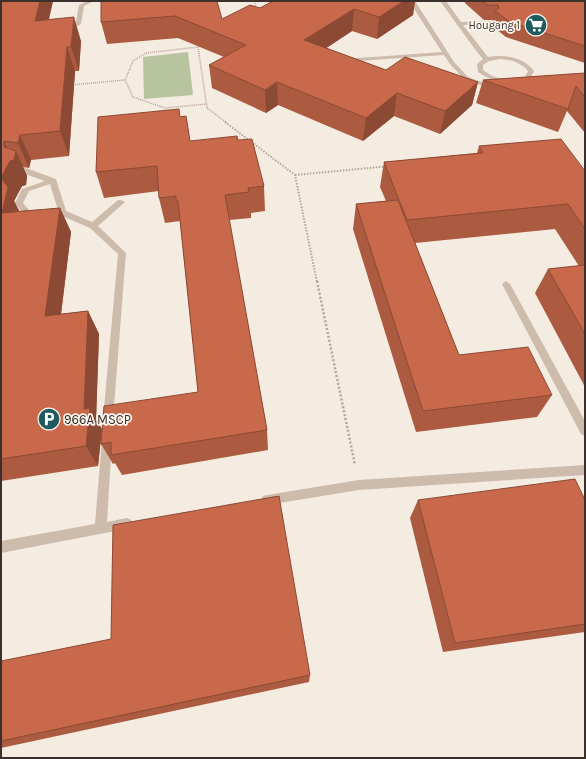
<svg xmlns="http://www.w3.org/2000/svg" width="586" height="759" font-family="Karla,sans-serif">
	<rect width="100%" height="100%" fill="#f4ebe1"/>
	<path fill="#b8c4a0" d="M188 52 193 95 144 99 143 57Z"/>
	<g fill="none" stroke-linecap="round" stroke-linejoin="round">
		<path stroke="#b9a596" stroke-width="1.5" stroke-dasharray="1 1" stroke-linecap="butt" d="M253 8 256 6 254 1
			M198 47 207 108 227 123
			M125 80 133 97 165 108 207 104
			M71 85 125 80 133 61 146 53 198 47"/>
		<path stroke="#b9a596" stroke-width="2" stroke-dasharray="1.5 1.5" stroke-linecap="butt" d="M225 122 295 175 317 282
			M295 175 390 166"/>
		<path stroke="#b9a596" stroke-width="2.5" stroke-dasharray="2 2" stroke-linecap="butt" d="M317 281 355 465"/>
		<path fill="#cdbbac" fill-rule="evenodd" d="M87 1H94L84 6 81 24 68 32H64V30L76 22 79 5Z
			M409 1H415L454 62 468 77 496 87V89H492L464 79 450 64 444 55 343 62V60L345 59 442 52Z
			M440 1H446L461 22 493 21V23L491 24 463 25 488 57C505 54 523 57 534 71L530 79C511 85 495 84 478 72L477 64 483 59 477 52ZM500 59C511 60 520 62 528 71L525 77C510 82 496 80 483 70V65L489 61Z
			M17 167H23L56 179 66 211 92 222 118 200H121L125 202 98 226 126 253 113 419 112 422 108 424 104 422 103 419 118 254 90 228 62 216 24 215 15 203 22 189 45 181 17 171ZM50 184 58 210H29L23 203 29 191Z
			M506 281 510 284 585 421V436L581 434 502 284Z
			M107 434 111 436 112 439 107 522 127 518 131 520 133 524 131 528 1 553V541L95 524 102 439 103 436Z
			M585 465V475L359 490 267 505 263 504 261 500 263 496 267 495 359 480Z"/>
	</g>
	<path fill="#ac5a40" d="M1 1H53L49 19 81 41 79 71H75L69 156 31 160 29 168 23 167 27 176 26 185 22 186 14 201 19 211 60 208 71 232 61 314 88 311 99 334 96 420 102 429 98 466 1 481Z
		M101 1 222 19 260 8 273 1H415L413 15 377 39 352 31 326 48 386 70 478 82 472 105 440 134 394 116 363 141 278 105 266 113 212 88 209 65 224 57 178 38 107 44 101 22Z
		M464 1H585V63L506 37 491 25 493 20H484L466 4Z
		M585 73V133L567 111 558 132 476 103 483 80Z
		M186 116 190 141 238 140 264 186 265 211 251 213V218L229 220 267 430 268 450 122 475 115 463 113 464 101 444 198 392 180 221 165 223 159 198V191L104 198 96 172 180 117Z
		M479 146 585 171V387L535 293 548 269 579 266 555 229 415 243 459 355 552 395 537 417 416 432 353 229 356 204 386 201 380 187 384 162 477 153Z
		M418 500H585V632L443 652 410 518Z
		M1 661 310 675 309 682 1 748Z"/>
	<path fill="#8c4a34" d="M40 1H53L43 44 35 21Z
		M404 1H415L413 15 377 39 379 17Z
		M354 9 352 31 304 63V40Z
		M74 17 81 41 79 71 71 47Z
		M67 47 75 71 69 156 60 131Z
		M277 82 278 105 266 113 265 90Z
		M478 82 472 105 440 134 445 111Z
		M397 93 394 116 363 141 366 118Z
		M20 135 31 160 29 168 18 143Z
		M4 141 13 160 16 151 27 176 26 185 22 186 14 201 20 212 2 213 1 178Z
		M60 208 71 232 58 339 45 316Z
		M88 311 99 334 96 420 102 429 98 466 86 446 84 409Z"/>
	<path fill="#c8694b" stroke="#8c4a34" d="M1 1H40L35 21 74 17 71 47H67L60 131 20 135 18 143 4 141V147L16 151 14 160 10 161 1 178 8 187 2 213 60 208 45 316 88 311 84 409 90 408 86 446 1 459Z
		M101 1H217L222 19 250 5 260 8 273 1H404L379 17 354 9 304 40 386 70 405 57 478 82 445 111 397 93 366 118 277 82 265 90 209 65 246 45 175 16 101 22Z
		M483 1H585V46L510 22 495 11 499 8 498 5H488Z
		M585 73V97L576 86 568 109 483 80Z
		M179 109 180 117 186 116 190 141 237 136 238 140 252 139 264 186 248 188 249 192 225 195 267 430 111 455V442L101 444 104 406 198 392 178 201H176V196L159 198 157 166 96 172 98 117Z
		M561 139 585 171V229L568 204 407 220 384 162 483 153 479 146Z
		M398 200 459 355 528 347 552 395 423 411 356 204Z
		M585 265V334L548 269Z
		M575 479 585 500V624L455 643 418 500Z
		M279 496 310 675 1 741V661L111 639 113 525Z"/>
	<defs>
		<g id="supermarket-disc" transform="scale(1.15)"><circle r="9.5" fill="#1f5a5e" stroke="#fbf5ee"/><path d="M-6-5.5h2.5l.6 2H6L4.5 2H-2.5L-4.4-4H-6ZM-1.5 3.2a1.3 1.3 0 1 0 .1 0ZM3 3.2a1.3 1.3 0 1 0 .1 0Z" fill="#fff"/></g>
		<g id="parking-disc" transform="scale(1.15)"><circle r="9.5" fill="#1f5a5e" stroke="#fbf5ee"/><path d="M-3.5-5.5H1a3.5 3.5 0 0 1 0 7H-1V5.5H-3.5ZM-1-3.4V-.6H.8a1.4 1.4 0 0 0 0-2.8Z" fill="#fff"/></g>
	</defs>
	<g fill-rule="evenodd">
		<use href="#supermarket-disc" x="536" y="25"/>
		<use href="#parking-disc" x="49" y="419"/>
	</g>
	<g text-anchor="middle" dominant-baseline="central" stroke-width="3.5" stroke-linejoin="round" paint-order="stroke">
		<g font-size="11" fill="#3b302b" stroke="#fbf5ee" text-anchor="end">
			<text x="520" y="25">Hougang 1</text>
		</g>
		<g font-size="13" fill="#3b302b" stroke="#fbf5ee" text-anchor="start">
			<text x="64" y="419">966A MSCP</text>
		</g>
	</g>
	<rect width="586" height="759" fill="none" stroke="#3b302b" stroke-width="4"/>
</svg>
